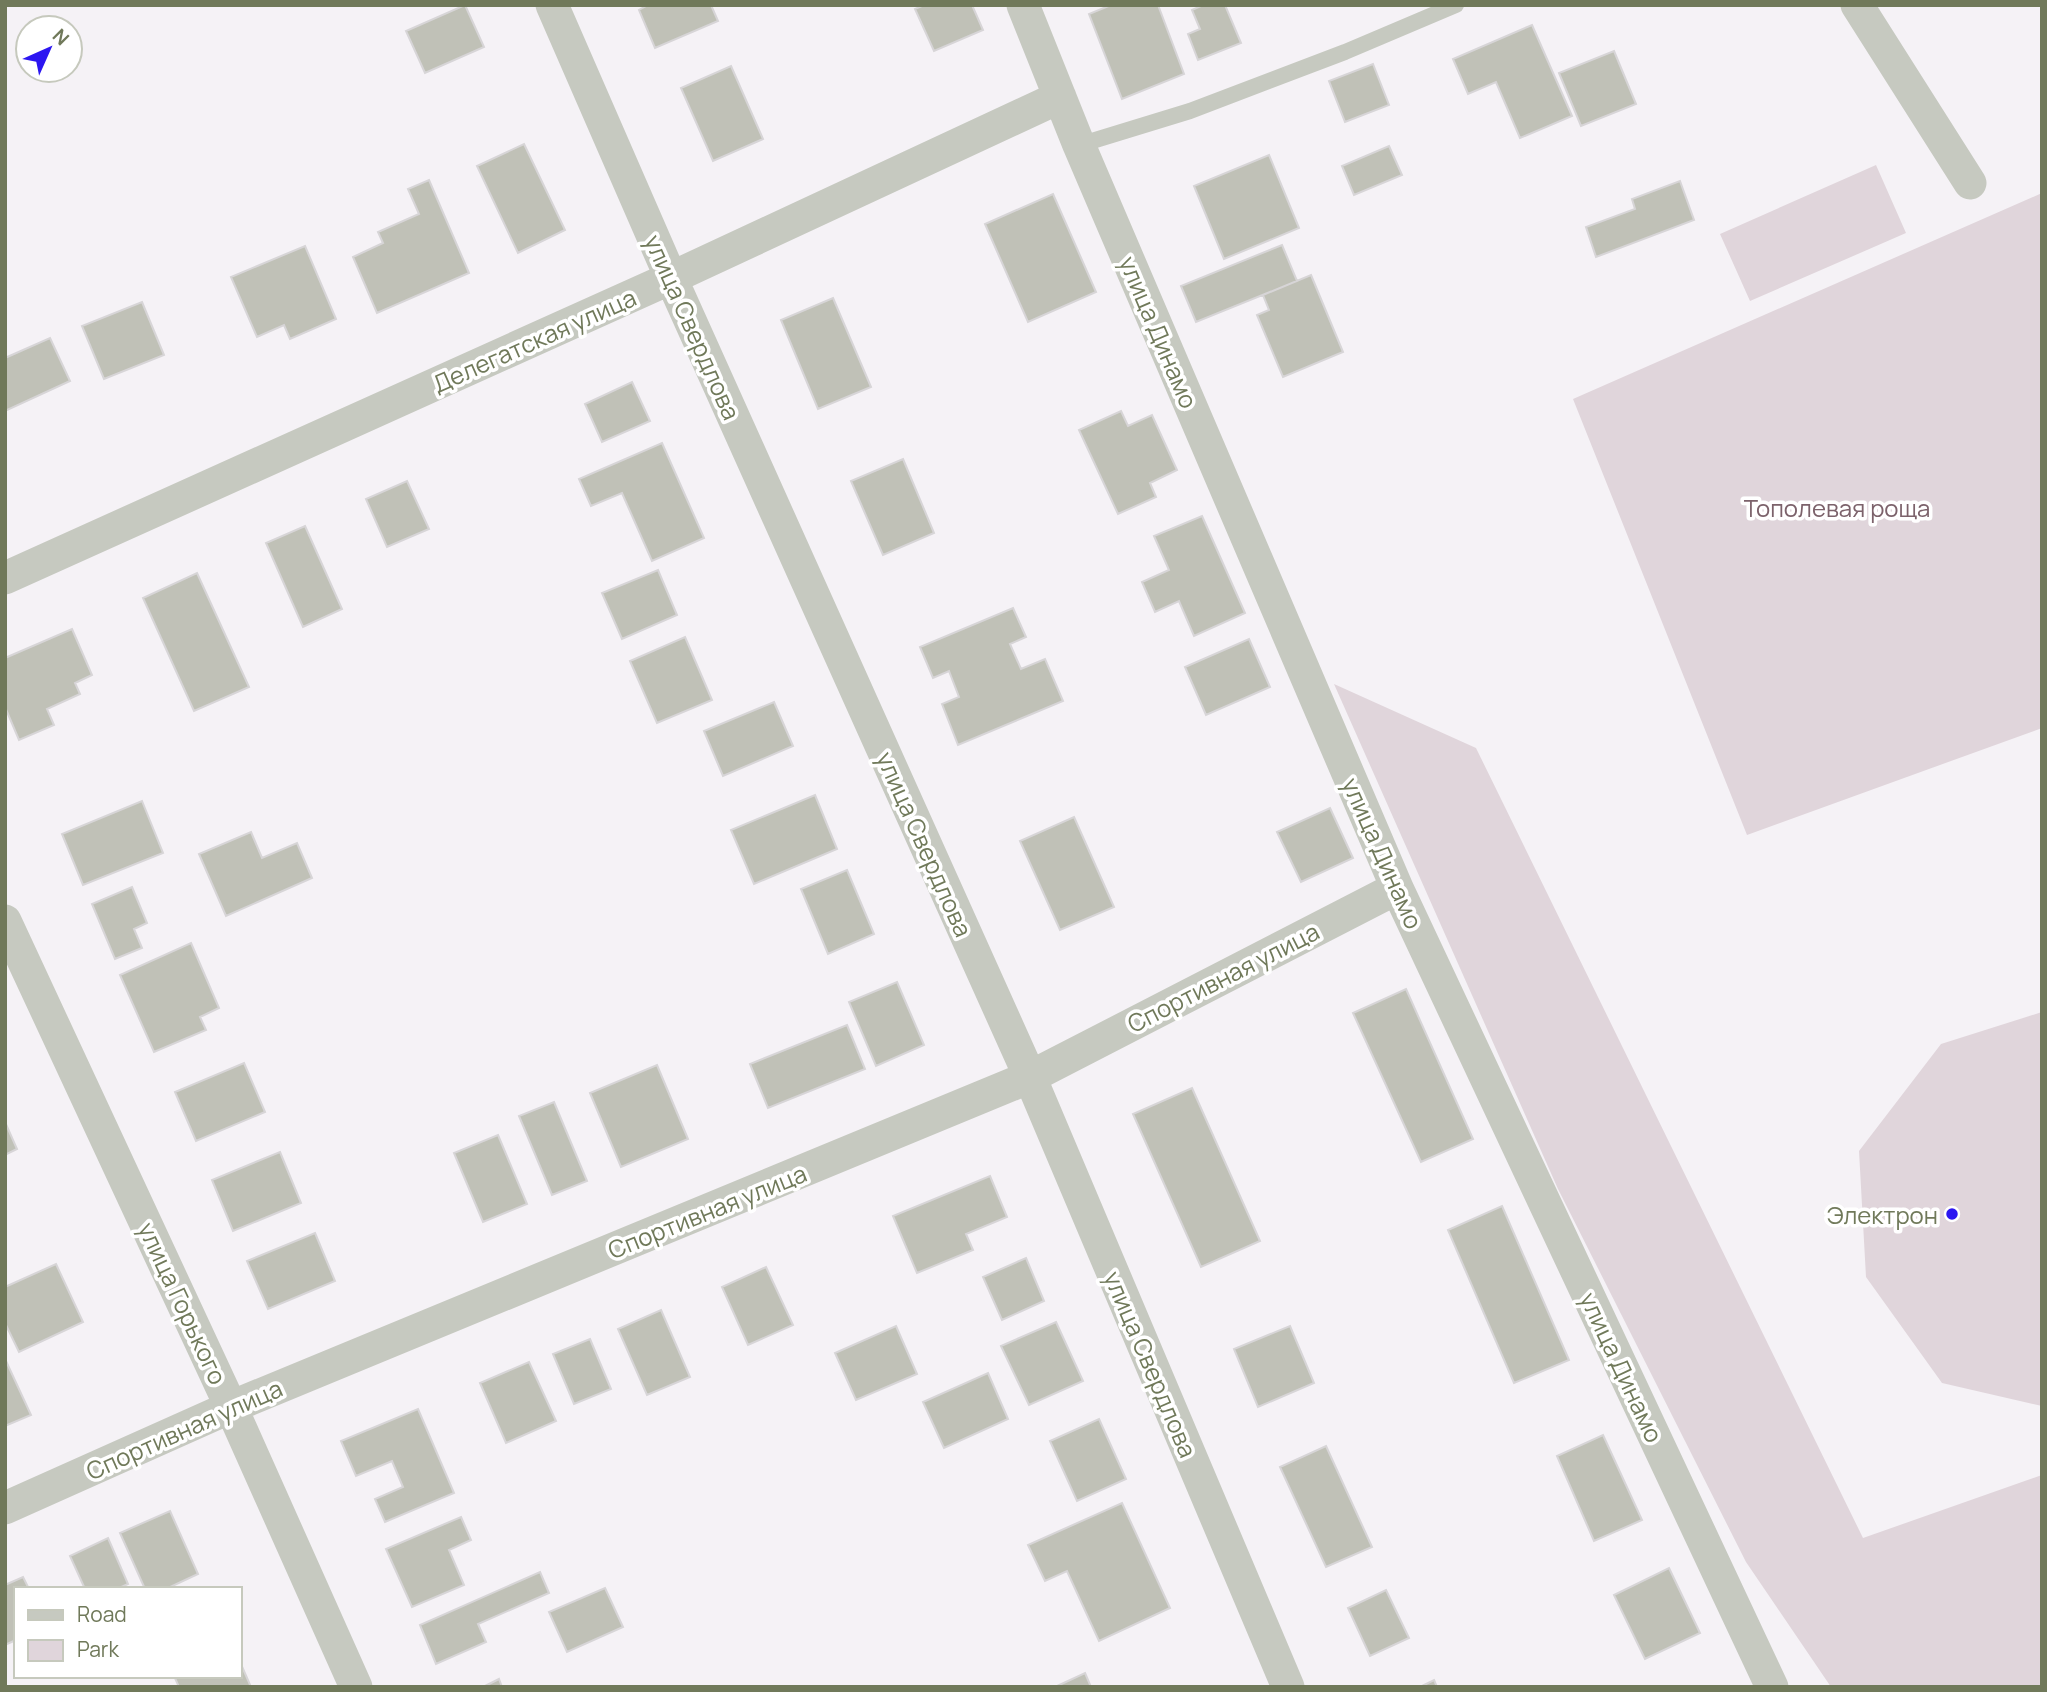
<svg xmlns="http://www.w3.org/2000/svg" width="2047" height="1692" font-family="Manrope,sans-serif">
	<rect width="100%" height="100%" fill="#f5f2f6"/>
	<path fill="#e0d5db" d="M1876 165 1906 233 1750 301 1720 234Z
		M2042 193V728L1747 835 1573 399Z
		M1334 684 1476 748 1863 1538 2042 1475V1687H1831L1746 1562 1558 1189Z
		M2042 1012V1406L1942 1383 1866 1277 1859 1151 1941 1044Z"/>
	<path fill="#c0c1b7" stroke="#d7d5d7" stroke-width="2" d="M465 5 484 47 425 73 406 31Z
		M648 5H711L718 21 655 48 639 10Z
		M924 5H972L983 30 934 51 915 9Z
		M1111 5H1158L1184 74 1122 99 1089 14Z
		M1203 5H1225L1241 43 1198 60 1188 34 1200 29 1192 10Z
		M1532 25 1572 116 1520 138 1496 82 1468 94 1453 59Z
		M1614 51 1636 104 1581 126 1559 73Z
		M1373 64 1389 105 1345 122 1329 81Z
		M731 66 763 139 713 161 681 88Z
		M524 144 565 230 518 253 477 166Z
		M1389 146 1402 175 1354 195 1342 166Z
		M1269 155 1299 228 1224 259 1194 186Z
		M429 180 469 273 377 313 353 257 383 243 378 232 419 214 408 189Z
		M1680 181 1694 220 1596 257 1586 227 1635 209 1632 199Z
		M1053 194 1096 292 1028 322 985 224Z
		M1282 245 1297 281 1196 322 1181 286Z
		M305 246 336 319 290 339 284 325 257 337 231 277Z
		M1311 275 1343 352 1283 377 1257 315 1269 310 1263 295Z
		M833 298 871 387 818 409 781 320Z
		M142 302 164 355 104 379 82 326Z
		M50 338 70 381 5 411V358Z
		M632 382 650 421 602 442 585 404Z
		M1121 411 1128 426 1152 415 1177 470 1150 483 1156 497 1118 514 1079 430Z
		M662 443 704 538 652 561 622 493 591 506 579 479Z
		M903 459 934 533 883 555 851 481Z
		M407 481 429 529 387 547 366 499Z
		M1202 516 1245 613 1194 636 1179 601 1155 612 1142 582 1169 570 1154 536Z
		M305 526 342 609 303 627 266 543Z
		M658 570 677 615 622 639 602 593Z
		M197 573 249 687 194 711 143 598Z
		M1013 608 1026 637 1010 644 1021 669 1045 659 1063 701 958 745 942 704 959 697 949 671 933 678 920 647Z
		M72 629 92 675 75 683 80 694 47 709 54 725 19 740 5 707V658Z
		M685 637 712 700 657 723 630 661Z
		M1249 639 1270 687 1206 715 1185 667Z
		M774 702 793 746 723 776 704 731Z
		M815 795 837 849 754 884 731 830Z
		M142 801 163 853 83 885 62 834Z
		M1330 808 1353 858 1301 882 1277 832Z
		M1074 817 1114 907 1060 930 1020 841Z
		M251 832 262 858 297 843 312 878 226 916 199 854Z
		M847 870 874 934 828 954 801 889Z
		M132 887 147 923 134 929 142 948 115 959 92 904Z
		M191 943 219 1008 200 1017 206 1030 154 1052 120 975Z
		M897 982 924 1045 876 1066 849 1002Z
		M1406 989 1473 1139 1421 1162 1353 1013Z
		M847 1025 865 1069 768 1108 750 1064Z
		M244 1063 265 1112 196 1141 175 1092Z
		M657 1065 688 1139 621 1167 590 1093Z
		M1192 1088 1260 1241 1201 1267 1133 1114Z
		M554 1102 587 1181 552 1195 519 1116Z
		M5 1122 17 1149 5 1155Z
		M498 1135 527 1204 483 1222 454 1153Z
		M280 1152 301 1203 233 1231 212 1180Z
		M990 1176 1007 1217 966 1234 973 1250 917 1273 893 1216Z
		M1502 1206 1569 1360 1514 1383 1448 1230Z
		M315 1233 335 1281 268 1309 247 1261Z
		M1026 1258 1044 1301 1002 1320 983 1277Z
		M56 1264 83 1322 19 1352 5 1323V1287Z
		M766 1267 793 1325 748 1345 722 1287Z
		M661 1310 690 1377 647 1395 618 1329Z
		M1056 1322 1083 1381 1029 1405 1001 1346Z
		M896 1326 917 1374 856 1400 835 1353Z
		M1290 1326 1314 1383 1258 1407 1234 1349Z
		M590 1339 611 1389 574 1404 553 1354Z
		M6 1361 31 1415 5 1426V1361Z
		M529 1362 556 1421 506 1443 480 1383Z
		M988 1373 1008 1419 944 1448 923 1402Z
		M418 1409 454 1493 385 1522 375 1499 403 1487 392 1461 356 1476 341 1441Z
		M1099 1419 1126 1479 1077 1501 1050 1441Z
		M1603 1435 1642 1520 1594 1541 1557 1456Z
		M1326 1446 1372 1547 1326 1567 1280 1467Z
		M1122 1503 1170 1608 1099 1641 1067 1571 1045 1581 1028 1545Z
		M170 1511 198 1574 166 1589H145L120 1533Z
		M461 1517 471 1540 449 1550 464 1585 412 1607 386 1549Z
		M108 1538 128 1584 117 1589H85L70 1556Z
		M1669 1568 1700 1633 1645 1659 1614 1595Z
		M540 1572 549 1593 478 1624 486 1642 436 1664 420 1625Z
		M23 1577 29 1589H16V1640L5 1645V1585Z
		M605 1588 623 1627 567 1652 549 1612Z
		M1386 1590 1409 1638 1370 1656 1348 1608Z
		M240 1662 251 1687H179L174 1676H240Z
		M1085 1673 1091 1687H1055Z
		M499 1679 502 1687H483Z
		M1434 1680 1437 1687H1420Z"/>
	<g fill="none" stroke-linecap="round" stroke-linejoin="round">
		<path stroke="#c6c9c0" stroke-width="16" d="M1079 145 1190 111 1345 52 1456 5"/>
		<path stroke="#c6c9c0" stroke-width="33" d="M552 5 671 278 1030 1077 1288 1687
			M1023 5 1079 145 1397 888 1772 1687
			M1857 5 1970 183
			M5 578 671 278 1060 97
			M5 921 231 1407 356 1687
			M5 1508 231 1407 1030 1077 1397 888"/>
	</g>
	<circle fill="#2c16f1" stroke="#fff" stroke-width="2.5" cx="1952" cy="1214" r="7"/>
	<g text-anchor="middle" dominant-baseline="central" stroke-width="7" stroke-linejoin="round" paint-order="stroke">
		<g font-size="24" fill="#70795a" stroke="#fff">
			<text transform="translate(693 327) rotate(66)">улица Свердлова</text>
			<text transform="translate(1159 332) rotate(67)">улица Динамо</text>
			<text transform="translate(534 340) rotate(-24)">Делегатская улица</text>
			<text transform="translate(925 844) rotate(66)">улица Свердлова</text>
			<text transform="translate(1383 853) rotate(66)">улица Динамо</text>
			<text transform="translate(1223 977) rotate(-27)">Спортивная улица</text>
			<text transform="translate(707 1211) rotate(-22)">Спортивная улица</text>
			<text transform="translate(183 1303) rotate(65)">улица Горького</text>
			<text transform="translate(1151 1364) rotate(67)">улица Свердлова</text>
			<text transform="translate(1622 1367) rotate(65)">улица Динамо</text>
			<text transform="translate(184 1429) rotate(-24)">Спортивная улица</text>
		</g>
		<g font-size="24" fill="#7c626b" stroke="#fff">
			<text x="1837" y="507">Тополевая роща</text>
		</g>
		<g font-size="24" fill="#70795a" stroke="#fff" text-anchor="end">
			<text x="1938" y="1214">Электрон</text>
		</g>
	</g>
	<rect width="2047" height="1692" fill="none" stroke="#70795a" stroke-width="14"/>
	<rect x="14" y="1587" width="228" height="91" fill="#ffffff" stroke="#c6c9bd" stroke-width="2"/>
	<rect x="28" y="1610" width="35" height="10" fill="#c6c9c0" stroke="#c6c9bd" stroke-width="2"/>
	<text x="77" y="1622" font-size="21" fill="#70795a">Road</text>
	<rect x="28" y="1640" width="35" height="21" fill="#e0d5db" stroke="#c6c9bd" stroke-width="2"/>
	<text x="77" y="1657" font-size="21" fill="#70795a">Park</text>
	<g transform="translate(49 49) rotate(45)"><circle r="33" fill="#ffffff" stroke="#c6c9bd" stroke-width="2"/>
	<path d="M0-5L12 26L0 18L-12 26Z" fill="#2c16f1"/>
	<text y="-10" font-size="19" font-weight="bold" text-anchor="middle" fill="#70795a">N</text>
	</g>
</svg>
